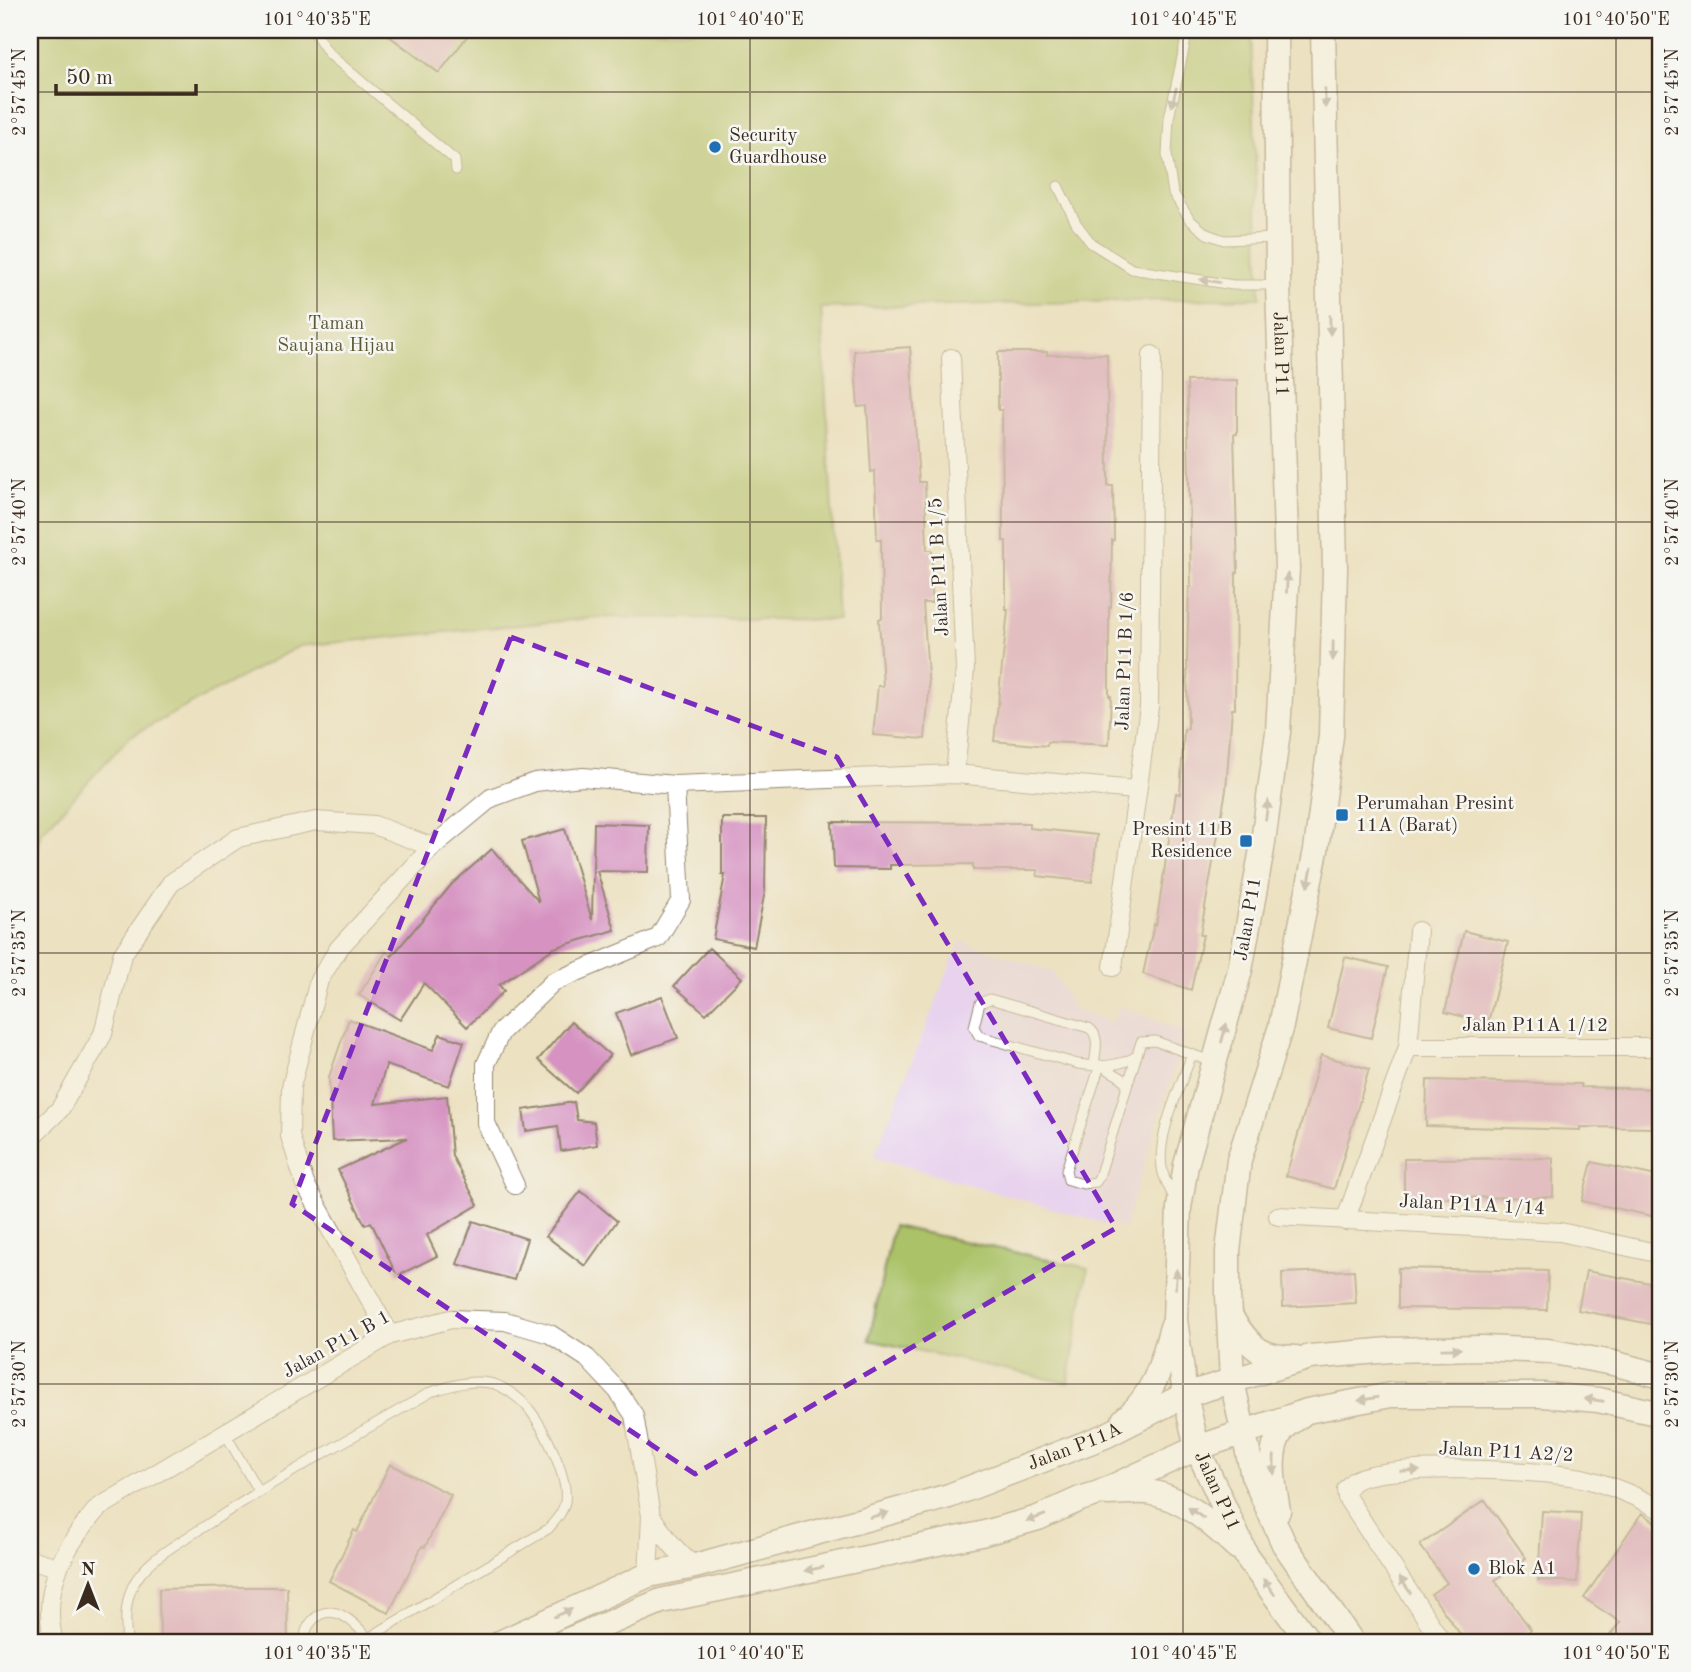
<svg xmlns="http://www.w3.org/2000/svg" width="1691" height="1672" font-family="'Old Standard TT',serif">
	<rect width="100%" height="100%" fill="#f6f6f2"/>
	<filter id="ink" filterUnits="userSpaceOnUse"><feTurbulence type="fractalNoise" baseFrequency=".0143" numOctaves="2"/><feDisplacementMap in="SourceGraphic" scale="14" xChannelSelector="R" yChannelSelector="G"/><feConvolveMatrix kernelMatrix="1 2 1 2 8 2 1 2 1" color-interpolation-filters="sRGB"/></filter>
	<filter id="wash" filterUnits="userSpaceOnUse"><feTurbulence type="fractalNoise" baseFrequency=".00686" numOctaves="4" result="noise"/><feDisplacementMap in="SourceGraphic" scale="28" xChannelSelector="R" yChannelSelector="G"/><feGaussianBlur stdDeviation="1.57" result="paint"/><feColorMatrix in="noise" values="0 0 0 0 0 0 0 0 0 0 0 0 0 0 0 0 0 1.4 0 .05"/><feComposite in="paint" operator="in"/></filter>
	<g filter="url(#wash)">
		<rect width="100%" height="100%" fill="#ece1c1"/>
		<path fill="#e8d2ee" d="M960 941 1053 972 1074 1009 1112 1022 1120 1006 1186 1033 1124 1229 874 1157Z"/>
		<path fill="#abc267" stroke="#737642" stroke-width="2" d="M30 30H1251L1260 298 821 308 838 620 603 617 299 646 129 737 40 834 30 921Z
			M893 1226 1088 1268 1068 1383 869 1340Z"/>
		<g id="blocks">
			<path fill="#d692c1" d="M381 30H472L439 73Z
				M910 347 919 482H925L927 550H932V603H923L929 690 925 739 873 735 878 686H883L879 619 882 618 881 539H877L875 471 871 472 867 406 858 407 854 351Z
				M998 352H1047V355L1107 354 1108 486H1113L1114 540H1112L1111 607H1109V696H1111L1109 745 1048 742 1047 746 994 741 1008 610H1006V541H1003L1002 410H998Z
				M1237 380V434H1234L1238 573H1236L1235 709H1232L1226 790 1200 935H1203L1191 990 1143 974 1154 924 1156 925 1176 793 1180 794 1184 729H1188L1187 658 1189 587H1191L1187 381Z
				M722 818H766L765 891 754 947 713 939 725 875H722Z
				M832 822 1029 823V828L1097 835 1092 882 1037 876 1038 870H973V864L890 865V869L834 868Z
				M594 823 649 825 648 872 597 871 615 930 554 948 499 985 504 991 467 1027 424 983 400 1020 359 995 386 952 392 956 452 884 492 849 539 902 522 841 565 829 592 920Z
				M1464 931 1508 942 1488 1023 1445 1012Z
				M709 948 742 978 706 1014 674 986Z
				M1345 957 1388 967 1371 1038 1328 1028Z
				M662 996 678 1038 631 1055 616 1013Z
				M349 1019 433 1050 440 1034 464 1042 449 1086 386 1065 375 1104 447 1096 452 1156 478 1205 427 1235 437 1256 397 1276 371 1222 365 1225 338 1170 407 1138 332 1141 329 1077Z
				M571 1022 610 1055 576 1093 538 1060Z
				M1321 1055 1369 1069 1334 1189 1286 1176Z
				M1427 1080 1581 1084V1087L1661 1089V1128L1580 1127V1130L1426 1126Z
				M574 1102 577 1120 594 1122 597 1145 561 1151 558 1126 526 1131 523 1110Z
				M1553 1158V1197L1404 1198V1159Z
				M1592 1162 1661 1177V1218L1582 1201Z
				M581 1191 617 1221 585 1266 546 1236Z
				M473 1221 527 1239 514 1280 457 1264Z
				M1398 1268 1548 1271 1547 1310 1398 1308Z
				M1354 1270 1356 1303 1283 1307 1282 1273Z
				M1586 1271 1661 1285V1326L1578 1310Z
				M390 1464 451 1495 425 1547 422 1546 389 1613 329 1581 354 1530 357 1532Z
				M1485 1500 1526 1558 1495 1580 1531 1630 1514 1642H1466L1431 1594 1447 1583 1420 1545Z
				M1542 1511 1581 1513 1577 1582 1538 1580Z
				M1642 1513 1661 1526V1642H1605L1620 1622 1584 1598Z
				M243 1587H287L288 1642H160L159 1589Z"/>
		</g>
	</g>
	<g filter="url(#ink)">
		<use href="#blocks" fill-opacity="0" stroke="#948670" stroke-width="2"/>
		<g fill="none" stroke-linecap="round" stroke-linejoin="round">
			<g stroke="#948670" stroke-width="11">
				<path id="lane" d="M313 30 329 54 455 160 456 170
					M1188 30 1169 118 1167 155 1173 193 1190 220 1207 234 1224 240 1275 238
					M1058 32 1059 30
					M1058 186 1076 223 1091 243 1132 269 1233 285H1277
					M1100 1065 1066 1170 1068 1180 1083 1184 1096 1182 1099 1177 1141 1042 1155 1041 1213 1062
					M1100 1065 1122 1078 1127 1085
					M1094 1066C1095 1053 1101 1036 1089 1028L990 999 980 1003 974 1027 979 1036 1078 1064C1097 1067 1118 1067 1135 1057
					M1174 1198C1170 1190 1165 1181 1163 1173 1154 1139 1181 1086 1192 1054
					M225 1433 258 1491
					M30 1641 51 1630
					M127 1642C125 1622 124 1599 136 1580 151 1557 179 1543 202 1528 276 1479 354 1436 431 1392 450 1386 473 1378 494 1384 506 1388 521 1399 529 1409 544 1428 569 1477 565 1502 563 1513 555 1521 548 1529L362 1642
					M305 1642C304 1635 307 1627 312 1621 332 1599 355 1623 368 1638"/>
			</g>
			<g stroke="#948670" stroke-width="20">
				<path id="street" d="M951 358 965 669 955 774
					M1113 967 1149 707 1152 355
					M1408 1047H1661
					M30 1138 60 1109 103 1034 122 955 171 883 238 838 316 821 374 825 432 847
					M515 1185 486 1123V1064L501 1032 553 982 658 938 681 900 675 785
					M1278 1216 1560 1232 1661 1254
					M1345 1221 1408 1047 1418 931
					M390 1335 305 1184 290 1136 291 1087 319 980 339 948 432 847 491 798 535 782 583 777 675 785 955 774 1136 790
					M651 1516C664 1535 676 1553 695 1566
					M30 1559 57 1567
					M54 1642C40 1589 64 1547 98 1508L390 1335 451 1319 505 1321 550 1334 587 1358 617 1390 634 1415 651 1516 648 1575
					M1442 1642 1347 1498 1346 1489C1349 1486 1351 1483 1354 1481 1385 1462 1543 1470 1582 1478 1607 1484 1639 1497 1661 1510"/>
			</g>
			<g stroke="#948670" stroke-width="27">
				<g id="secondary">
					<path id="s1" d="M1276 30 1278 285 1287 569 1278 732 1262 849 1240 970 1186 1165 1179 1208 1175 1319 1185 1395 1197 1448 1247 1557 1309 1642"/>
					<path d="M1323 30 1335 568 1331 736 1316 850 1281 1026 1239 1160 1228 1251V1295L1232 1381 1253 1475 1284 1544 1352 1642"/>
					<path d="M1231 1318C1251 1347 1259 1358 1296 1358"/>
					<path d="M1124 1420C1156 1392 1161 1366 1172 1327"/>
					<path d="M1108 1493C1121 1493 1135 1491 1148 1492 1183 1497 1212 1524 1237 1547"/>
					<path d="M1278 1511C1274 1486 1266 1451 1283 1429 1288 1424 1296 1419 1301 1415"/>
					<path id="s2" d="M502 1642 648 1575 695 1566 949 1496 1105 1436 1185 1395 1310 1357 1390 1350 1482 1348 1548 1351 1613 1363 1661 1376"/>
					<path d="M564 1642 661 1601 981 1534 1038 1518 1080 1499 1099 1493 1197 1448 1307 1411 1391 1395H1543L1598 1400 1661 1414"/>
				</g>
			</g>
			<use href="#lane" stroke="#fff" stroke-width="9"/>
			<use href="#street" stroke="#fff" stroke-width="18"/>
			<use href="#secondary" stroke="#fff" stroke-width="24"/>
		</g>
		<defs><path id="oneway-solid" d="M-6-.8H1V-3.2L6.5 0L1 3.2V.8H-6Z" transform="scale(1.75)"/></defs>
		<g fill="#a79f9a">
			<use href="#oneway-solid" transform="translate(1174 97) rotate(104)"/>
			<use href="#oneway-solid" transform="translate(1325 98) rotate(89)"/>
			<use href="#oneway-solid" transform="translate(1210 281) rotate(-171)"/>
			<use href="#oneway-solid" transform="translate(1330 325) rotate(89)"/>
			<use href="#oneway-solid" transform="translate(1287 583) rotate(-87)"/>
			<use href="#oneway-solid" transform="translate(1333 651) rotate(91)"/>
			<use href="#oneway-solid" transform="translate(1267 810) rotate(-82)"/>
			<use href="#oneway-solid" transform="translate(1310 877) rotate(101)"/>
			<use href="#oneway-solid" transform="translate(1224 1033) rotate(-75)"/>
			<use href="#oneway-solid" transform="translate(1176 1279) rotate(-87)"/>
			<use href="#oneway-solid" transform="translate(1451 1349) rotate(-1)"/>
			<use href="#oneway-solid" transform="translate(1368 1399) rotate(170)"/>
			<use href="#oneway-solid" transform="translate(1594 1400) rotate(-172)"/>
			<use href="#oneway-solid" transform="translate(1274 1465) rotate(91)"/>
			<use href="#oneway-solid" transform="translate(1410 1471) rotate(-1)"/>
			<use href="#oneway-solid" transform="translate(1196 1513) rotate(-145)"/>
			<use href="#oneway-solid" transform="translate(879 1515) rotate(-15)"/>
			<use href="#oneway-solid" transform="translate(1036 1518) rotate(161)"/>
			<use href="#oneway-solid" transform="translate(814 1569) rotate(168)"/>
			<use href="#oneway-solid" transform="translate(1405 1585) rotate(-124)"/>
			<use href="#oneway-solid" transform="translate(1269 1587) rotate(-126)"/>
			<use href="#oneway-solid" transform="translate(563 1613) rotate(-24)"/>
		</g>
	</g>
	<path d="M0 0H1691V1672H0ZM511 637 837 757 1116 1228 695 1474 292 1204Z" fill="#ece1c1" fill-opacity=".55" fill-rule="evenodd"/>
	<path fill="none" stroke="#7b2cbf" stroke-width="5" stroke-dasharray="14 9" stroke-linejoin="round" d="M511 637 837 757 1116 1228 695 1474 292 1204Z"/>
	<path fill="none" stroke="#3b2a1e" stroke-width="2" stroke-opacity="0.45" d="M317 30V1642M750 30V1642M1183 30V1642M1616 30V1642M30 92H1661M30 522H1661M30 953H1661M30 1384H1661"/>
	<g fill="#1f6fb2" stroke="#f6f6f2" stroke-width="2.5">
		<circle cx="715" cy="147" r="7"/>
		<rect x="1335" y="808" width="14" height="14" rx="3.5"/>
		<rect x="1239" y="834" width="14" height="14" rx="3.5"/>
		<circle cx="1474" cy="1569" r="7"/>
	</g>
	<g text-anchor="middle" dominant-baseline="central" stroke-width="5" stroke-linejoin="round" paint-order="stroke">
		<g font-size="19" fill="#3b2a1e" stroke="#f6f6f2" text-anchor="start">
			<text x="729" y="136">Security<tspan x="729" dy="22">Guardhouse</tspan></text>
			<text x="1356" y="804">Perumahan Presint<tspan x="1356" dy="22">11A (Barat)</tspan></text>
			<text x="1232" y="830" text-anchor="end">Presint 11B<tspan x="1232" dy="22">Residence</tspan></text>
			<text x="1488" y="1569">Blok A1</text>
		</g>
		<g font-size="19" fill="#5d5834" stroke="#f6f6f2">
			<text x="336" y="324">Taman<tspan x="336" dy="22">Saujana Hijau</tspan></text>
		</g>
		<g font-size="19" fill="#3b2a1e" stroke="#f6f6f2">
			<text stroke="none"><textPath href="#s1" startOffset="324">Jalan P11</textPath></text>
			<text transform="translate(940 567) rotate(-93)">Jalan P11 B 1/5</text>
			<text transform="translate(1126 661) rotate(-88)">Jalan P11 B 1/6</text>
			<text transform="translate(1249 919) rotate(-80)">Jalan P11</text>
			<text x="1535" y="1026">Jalan P11A 1/12</text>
			<text transform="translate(1472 1206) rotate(3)">Jalan P11A 1/14</text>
			<text transform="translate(337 1345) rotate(-29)">Jalan P11 B 1</text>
			<text stroke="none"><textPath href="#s2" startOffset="607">Jalan P11A</textPath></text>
			<text transform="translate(1506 1453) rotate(3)">Jalan P11 A2/2</text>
			<text stroke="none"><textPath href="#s1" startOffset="1479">Jalan P11</textPath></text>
		</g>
	</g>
	<rect width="1691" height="1672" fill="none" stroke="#f6f6f2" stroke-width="77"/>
	<g transform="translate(88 1585)" stroke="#f6f6f2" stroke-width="5" paint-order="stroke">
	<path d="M0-5L12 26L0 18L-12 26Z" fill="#3b2a1e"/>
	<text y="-10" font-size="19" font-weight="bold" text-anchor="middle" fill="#3b2a1e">N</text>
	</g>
	<path d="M56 84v10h140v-10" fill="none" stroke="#3b2a1e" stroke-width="3.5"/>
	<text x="66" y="84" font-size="21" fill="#3b2a1e" stroke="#f6f6f2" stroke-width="5" paint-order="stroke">50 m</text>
	<rect x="38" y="38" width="1614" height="1596" fill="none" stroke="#3b2a1e" stroke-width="2.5"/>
	<g font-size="18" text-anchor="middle" fill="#3b2a1e">
		<text x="317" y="25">101°40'35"E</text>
		<text x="750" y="25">101°40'40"E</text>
		<text x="1183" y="25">101°40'45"E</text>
		<text x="1616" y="25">101°40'50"E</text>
		<text transform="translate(19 92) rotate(-90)" y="6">2°57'45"N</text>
		<text transform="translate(1672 92) rotate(-90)" y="6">2°57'45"N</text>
		<text transform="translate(19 522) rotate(-90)" y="6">2°57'40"N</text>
		<text transform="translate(1672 522) rotate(-90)" y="6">2°57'40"N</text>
		<text transform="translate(19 953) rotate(-90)" y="6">2°57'35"N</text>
		<text transform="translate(1672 953) rotate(-90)" y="6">2°57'35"N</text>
		<text transform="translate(19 1384) rotate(-90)" y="6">2°57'30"N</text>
		<text transform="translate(1672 1384) rotate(-90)" y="6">2°57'30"N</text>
		<text x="317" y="1659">101°40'35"E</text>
		<text x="750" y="1659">101°40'40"E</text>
		<text x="1183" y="1659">101°40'45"E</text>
		<text x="1616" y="1659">101°40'50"E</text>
	</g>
</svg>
